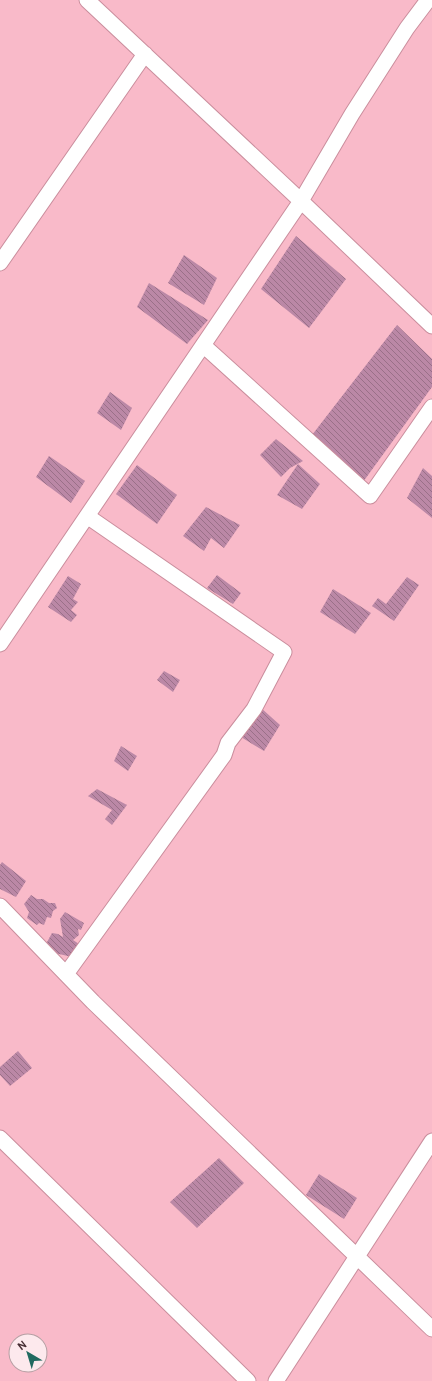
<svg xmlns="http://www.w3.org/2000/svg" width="432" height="1381" font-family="Overpass,sans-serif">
	<defs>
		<pattern id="building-back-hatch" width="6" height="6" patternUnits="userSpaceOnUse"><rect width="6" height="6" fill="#bb88a6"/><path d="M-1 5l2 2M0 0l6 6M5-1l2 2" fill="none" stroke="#9a7088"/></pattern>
	</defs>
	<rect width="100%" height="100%" fill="#f9bac9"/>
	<path fill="url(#building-back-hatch)" d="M296 236 346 279 309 328 261 289Z
		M184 255 217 278 204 305 168 283Z
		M149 283 208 320 187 344 137 307Z
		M397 325 432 359V387L363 482 312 435Z
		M110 392 132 408 121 430 97 413Z
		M276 439 303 461 290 468 281 477 260 455Z
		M49 456 85 481 71 503 36 477Z
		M298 464 320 484 302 509 277 495Z
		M137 465 177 495 157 524 116 494Z
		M423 468 432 476V518L407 498Z
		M206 507 240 525 224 548 211 538 204 551 183 536Z
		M217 575 241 593 233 604 207 588Z
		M68 576 81 584 73 599 78 602 71 610 77 615 71 622 48 607Z
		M407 577 419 585 394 621 372 606 378 598 386 604Z
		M333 589 371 613 355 634 320 612Z
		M164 671 180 680 173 692 157 680Z
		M261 708 280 725 264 751 241 737Z
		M121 746 137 756 128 771 114 761Z
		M97 789 127 805 112 825 105 819 112 810 88 796Z
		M2 862 26 881 16 897 0 889V865Z
		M31 895 37 899H43L49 903H55L57 908 53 911 51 918 47 917 44 925 39 923 37 925 27 918 29 912 24 904Z
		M65 912 84 923 81 930 78 929 79 935 73 940 79 944 72 957 59 954 55 955 46 944 52 933 58 934 63 937 60 919Z
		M18 1051 32 1068 10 1086 0 1075V1067Z
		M219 1158 244 1183 197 1228 170 1202Z
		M319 1174 357 1198 344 1219 306 1195Z"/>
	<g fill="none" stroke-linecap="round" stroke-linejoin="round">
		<g stroke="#ca8e9d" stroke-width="17">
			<path id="minor" d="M87 0 301 201 432 326
				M0 263 145 54
				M203 345 370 496 432 407
				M0 644 301 201 352 114 407 28 428 0
				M0 906 93 1002 432 1329
				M66 974 224 755 228 743 254 709 284 652 87 516
				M0 1138 248 1381
				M276 1381 432 1141"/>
		</g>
		<use href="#minor" stroke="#fff" stroke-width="15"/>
	</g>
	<g transform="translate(28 1353) rotate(322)"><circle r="19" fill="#fde9ed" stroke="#b59fa3"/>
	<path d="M0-3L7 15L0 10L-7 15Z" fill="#216a60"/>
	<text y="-6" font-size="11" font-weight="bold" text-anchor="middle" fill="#482f35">N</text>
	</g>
</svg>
